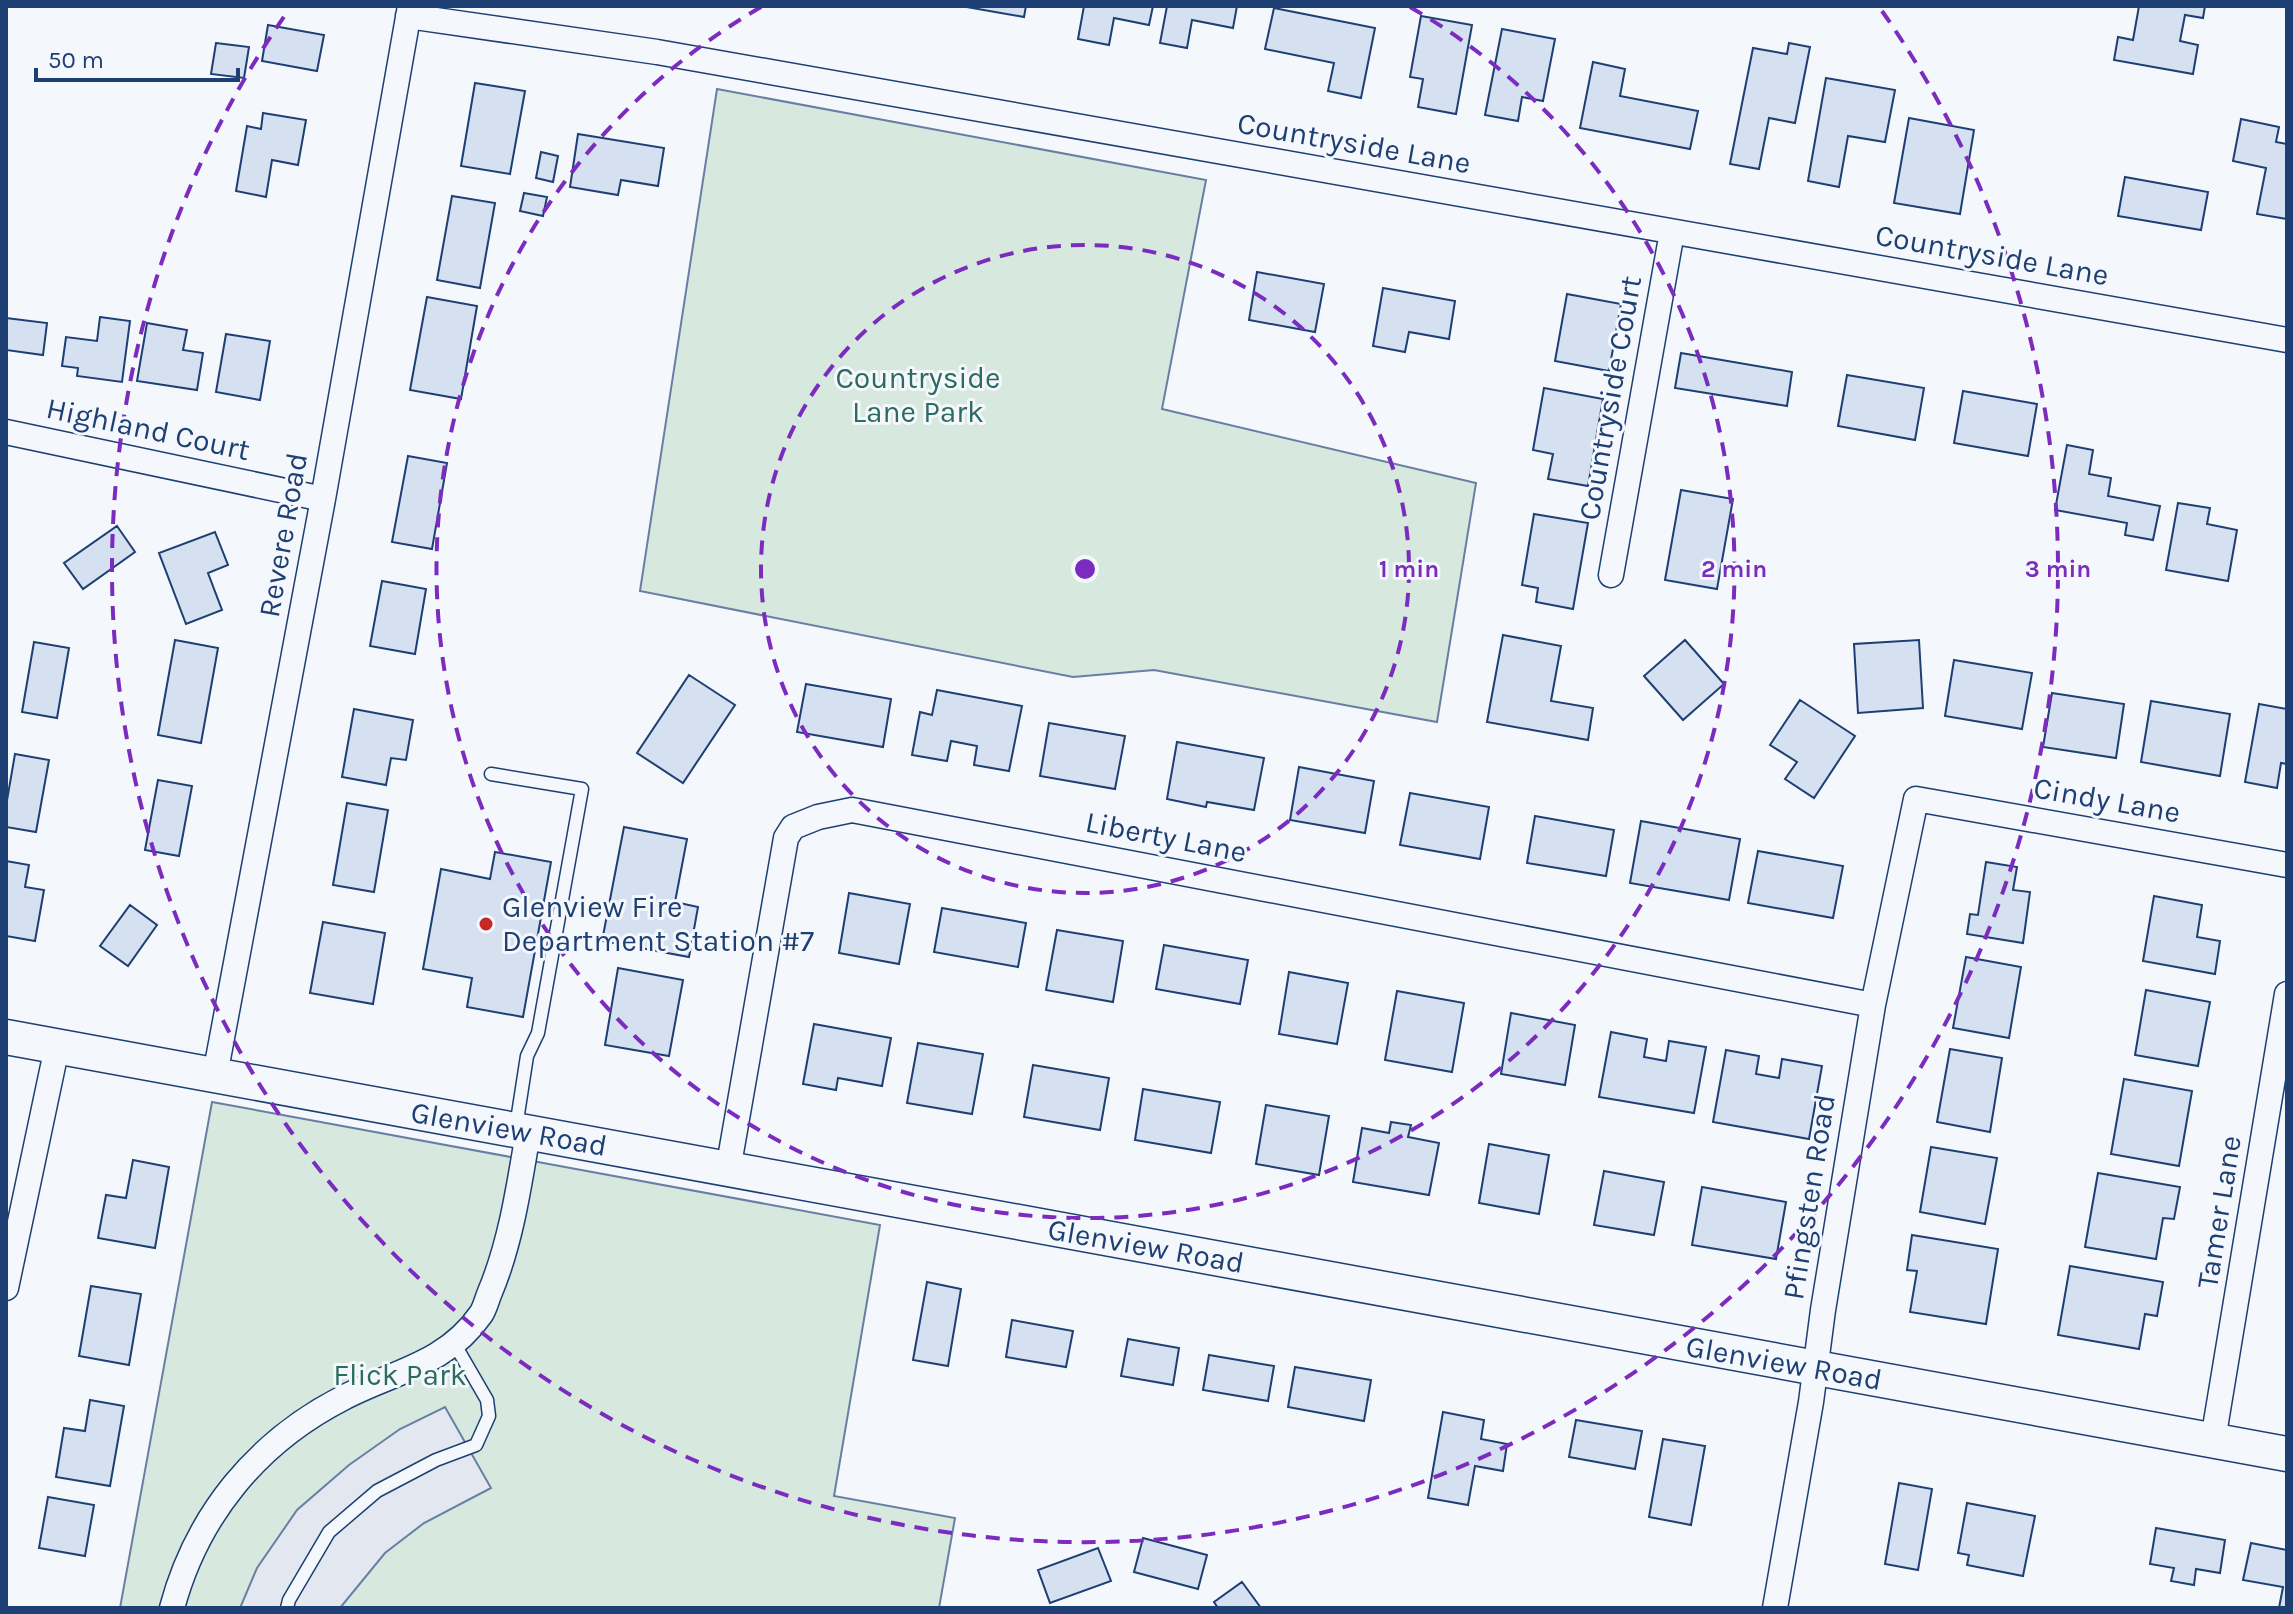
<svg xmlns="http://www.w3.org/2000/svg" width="2293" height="1614" font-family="Karla,sans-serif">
	<rect width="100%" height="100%" fill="#f4f7fb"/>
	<path fill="#d7e8df" stroke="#687fa3" stroke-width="2" d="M717 89 1206 180 1162 409 1476 483 1437 722 1154 670 1073 677 640 591Z
		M212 1102 880 1225 834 1496 955 1518 939 1608H120Z"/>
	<path fill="#e3e8f0" stroke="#687fa3" stroke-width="2" d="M445 1407 491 1488 424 1523 385 1553 340 1608H240L257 1568 297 1510 349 1465 400 1429Z"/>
	<path fill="#d5e0f0" stroke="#1d3f73" stroke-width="2" d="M961 6H1026L1024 17Z
		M1084 6H1153L1149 25 1114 18 1109 45 1078 39Z
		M1167 6H1237L1233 28 1192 20 1187 48 1160 43Z
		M2139 6H2205L2203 18 2185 15 2180 41 2198 45 2193 74 2114 60 2118 37 2133 40Z
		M1274 8 1375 28 1361 98 1328 91 1334 63 1265 49Z
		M1421 16 1472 25 1456 114 1418 107 1423 79 1410 77Z
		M268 25 324 35 317 71 262 61Z
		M1502 29 1555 39 1543 101 1522 97 1518 121 1485 115Z
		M216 43 249 47 244 78 211 74Z
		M1789 43 1810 47 1795 123 1769 118 1759 169 1730 164 1753 48 1787 54Z
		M1593 62 1625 69 1620 96 1698 111 1690 149 1580 128Z
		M1826 78 1895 90 1885 142 1848 136 1839 187 1808 181Z
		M475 83 525 91 510 174 461 166Z
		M263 113 306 120 298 165 272 160 266 197 236 191 247 126 261 129Z
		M1909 118 1974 130 1960 214 1894 203Z
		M2241 119 2279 127 2276 142 2287 144V219L2257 214 2266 168 2233 161Z
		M578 134 664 148 658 186 621 180 618 195 570 187Z
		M541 152 558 156 553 182 536 178Z
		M2125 177 2208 192 2201 230 2118 216Z
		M524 193 547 197 543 216 520 211Z
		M452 196 495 203 480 288 437 280Z
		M1257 272 1324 284 1315 332 1249 320Z
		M1383 288 1455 301 1449 339 1409 332 1405 352 1373 346Z
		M1567 294 1621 304 1609 371 1555 361Z
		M427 297 477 306 461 399 410 390Z
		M100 317 130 321 122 382 77 376 78 368 62 366 66 337 97 341Z
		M6 318 47 323 43 355 6 350Z
		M147 323 187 330 183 350 203 353 197 390 137 381Z
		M226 334 270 341 260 400 216 392Z
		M1681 353 1792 372 1787 406 1675 388Z
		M1847 375 1924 388 1915 440 1838 426Z
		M1544 388 1603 399 1588 486 1548 479 1553 454 1533 450Z
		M1963 391 2037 404 2028 456 1954 443Z
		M2067 445 2093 450 2089 474 2111 478 2108 496 2160 506 2153 540 2125 535 2127 523 2055 510Z
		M408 456 447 463 432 549 392 542Z
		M1681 490 1733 499 1717 589 1665 580Z
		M2178 503 2210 508 2207 524 2237 530 2228 581 2166 570Z
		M1534 514 1588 523 1573 609 1536 602 1538 588 1522 585Z
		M117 526 135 552 83 589 64 563Z
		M215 532 228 565 208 573 222 610 186 624 159 553Z
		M382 581 426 589 415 654 370 646Z
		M1503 635 1561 646 1551 701 1593 708 1588 740 1487 722Z
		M175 640 218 648 201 743 158 735Z
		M1685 640 1724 684 1683 720 1644 676Z
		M1919 640 1923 708 1858 713 1854 644Z
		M34 642 69 648 57 718 22 712Z
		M1954 660 2032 673 2022 729 1945 716Z
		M689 675 735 705 683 783 637 753Z
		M806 684 891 699 883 747 797 732Z
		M937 690 1022 706 1009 771 974 765 977 746 951 741 947 761 912 755 920 712 932 715Z
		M2052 693 2124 704 2116 758 2043 747Z
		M1800 700 1855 736 1814 798 1785 779 1797 762 1770 745Z
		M2151 701 2230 714 2220 776 2141 762Z
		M2259 704 2287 709V764L2281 763 2277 788 2245 782Z
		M354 709 413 720 406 760 391 758 386 785 342 777Z
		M1049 723 1125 736 1115 789 1040 776Z
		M1177 742 1264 758 1254 810 1207 802 1206 807 1167 799Z
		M15 754 49 760 36 832 6 827V806Z
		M1299 767 1374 781 1365 833 1290 820Z
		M158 780 192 786 179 856 145 850Z
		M1410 793 1489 807 1480 859 1400 845Z
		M347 803 388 810 374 892 333 885Z
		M1535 816 1614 830 1606 876 1527 863Z
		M1641 821 1740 839 1729 900 1630 883Z
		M624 827 687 839 675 902 698 907 689 957 602 941Z
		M1758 851 1843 866 1833 918 1748 903Z
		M495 852 551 862 523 1017 467 1007 472 978 423 969 441 869 490 879Z
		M6 861 29 865 25 887 44 890 35 941 6 936Z
		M1986 862 2017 867 2013 890 2030 892 2023 943 1967 934 1970 914 1978 915Z
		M849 893 910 904 899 964 839 953Z
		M2154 896 2202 905 2197 937 2220 941 2215 974 2143 961Z
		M130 905 157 925 128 966 100 946Z
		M942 908 1026 923 1018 967 934 952Z
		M323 922 385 933 373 1004 310 993Z
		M1057 930 1123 941 1113 1002 1046 990Z
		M1164 945 1248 960 1240 1004 1156 989Z
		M1966 957 2021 967 2009 1038 1953 1028Z
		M618 968 683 980 669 1056 605 1045Z
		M1289 972 1348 983 1337 1044 1279 1034Z
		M2146 990 2210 1002 2198 1066 2135 1055Z
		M1397 991 1464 1003 1452 1072 1385 1060Z
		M1511 1013 1575 1025 1565 1085 1501 1074Z
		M814 1024 891 1038 882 1086 838 1078 836 1090 803 1084Z
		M1611 1032 1647 1039 1644 1057 1666 1061 1669 1041 1706 1047 1694 1113 1599 1097Z
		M918 1043 983 1054 972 1114 907 1103Z
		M1950 1049 2002 1058 1990 1132 1937 1122Z
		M1726 1050 1759 1056 1756 1074 1779 1078 1782 1059 1822 1066 1809 1139 1713 1122Z
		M1033 1065 1109 1078 1100 1130 1024 1117Z
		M2124 1079 2192 1091 2179 1166 2111 1154Z
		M1143 1089 1220 1102 1211 1153 1135 1140Z
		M1266 1105 1329 1116 1319 1175 1256 1164Z
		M1391 1122 1411 1125 1408 1137 1439 1143 1429 1195 1353 1182 1362 1128 1389 1133Z
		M1489 1144 1549 1155 1539 1214 1479 1203Z
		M1931 1147 1997 1158 1985 1224 1920 1212Z
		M133 1160 169 1167 155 1248 98 1238 106 1195 126 1198Z
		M1604 1171 1664 1182 1654 1235 1594 1225Z
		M2098 1173 2180 1187 2174 1219 2163 1218 2156 1259 2085 1247Z
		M1702 1187 1786 1202 1776 1259 1692 1245Z
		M1912 1235 1998 1249 1986 1324 1910 1312 1917 1271 1907 1270Z
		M2070 1266 2163 1282 2157 1316 2145 1314 2139 1349 2058 1335Z
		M927 1282 961 1289 948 1366 913 1360Z
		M91 1286 141 1294 129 1365 79 1356Z
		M1012 1320 1073 1331 1066 1367 1006 1357Z
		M1128 1339 1179 1348 1173 1385 1121 1376Z
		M1209 1355 1274 1366 1268 1401 1203 1390Z
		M1295 1367 1371 1380 1364 1421 1288 1407Z
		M90 1400 124 1406 110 1486 56 1477 64 1428 85 1431Z
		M1443 1412 1484 1420 1481 1439 1507 1444 1503 1471 1475 1466 1468 1505 1428 1498Z
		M1576 1420 1642 1431 1635 1469 1569 1457Z
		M1663 1439 1705 1446 1691 1525 1649 1517Z
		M1899 1483 1932 1489 1918 1570 1885 1564Z
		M48 1497 94 1505 85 1556 39 1548Z
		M1967 1503 2035 1516 2023 1576 1967 1565 1969 1555 1958 1553Z
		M2156 1528 2225 1540 2220 1573 2196 1569 2194 1585 2171 1581 2174 1568 2150 1564Z
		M1143 1538 1207 1555 1198 1589 1134 1572Z
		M2251 1543 2287 1550V1608H2279L2283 1587 2243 1580Z
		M1098 1548 1111 1581 1050 1603 1038 1570Z
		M1242 1582 1261 1608H1218L1214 1602Z"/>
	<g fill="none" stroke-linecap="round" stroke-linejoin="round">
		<g stroke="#1d3f73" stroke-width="15">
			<path id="service" d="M491 774 582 789 538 1033 527 1056 516 1127
				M287 1608 289 1600 329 1532 377 1491 436 1460 476 1445 489 1416 487 1400 454 1343"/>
		</g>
		<g stroke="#1d3f73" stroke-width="27">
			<path id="minor" d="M408 16 657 52 2287 340
				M6 432 323 499
				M1611 575 1672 232
				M215 1075 323 499 410 6
				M728 1170 786 838 793 827 818 817 852 810 1873 1005
				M6 1288 57 1047
				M2213 1440 2287 994
				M172 1608C197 1515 257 1442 343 1398 392 1372 446 1365 481 1314 485 1308 487 1299 490 1292 511 1242 519 1186 528 1133
				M1775 1608 1811 1402 1823 1310 1873 1005 1916 799 2287 865"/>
		</g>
		<g stroke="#1d3f73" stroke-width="37">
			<path id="secondary" d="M6 1037 2287 1454"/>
		</g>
		<use href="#service" stroke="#f4f7fb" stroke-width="12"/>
		<use href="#minor" stroke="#f4f7fb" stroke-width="24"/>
		<use href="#secondary" stroke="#f4f7fb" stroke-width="34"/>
	</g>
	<g fill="none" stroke="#7b2cbf" stroke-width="4" stroke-dasharray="14 10">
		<circle cx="1085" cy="569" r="324"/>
		<path d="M1410 7A649 649 0 1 1 761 7"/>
		<path d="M1882 11A973 973 0 1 1 288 11"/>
	</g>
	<circle fill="#c62828" stroke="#f4f7fb" stroke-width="3" cx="486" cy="924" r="8"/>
	<g text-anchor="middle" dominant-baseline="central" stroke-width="6" stroke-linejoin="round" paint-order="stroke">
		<g font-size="30" fill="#1d3f73" stroke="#f4f7fb">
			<text transform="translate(1354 143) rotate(10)">Countryside Lane</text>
			<text transform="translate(1992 255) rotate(10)">Countryside Lane</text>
			<text transform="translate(1610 398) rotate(-80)">Countryside Court</text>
			<text transform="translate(148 429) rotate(12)">Highland Court</text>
			<text transform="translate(283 535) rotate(-80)">Revere Road</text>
			<text transform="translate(2107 800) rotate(10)">Cindy Lane</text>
			<text transform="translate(1166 837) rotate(11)">Liberty Lane</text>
			<text transform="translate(509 1129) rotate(10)">Glenview Road</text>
			<text transform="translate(1809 1197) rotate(-81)">Pfingsten Road</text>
			<text transform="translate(2219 1212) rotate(-81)">Tamer Lane</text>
			<text transform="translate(1146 1246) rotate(10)">Glenview Road</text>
			<text transform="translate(1784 1363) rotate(10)">Glenview Road</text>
		</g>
		<g font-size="30" fill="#2c6c60" stroke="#f4f7fb">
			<text x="918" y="378">Countryside<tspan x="918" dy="34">Lane Park</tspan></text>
			<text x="400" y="1375">Flick Park</text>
		</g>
		<g font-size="30" fill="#1d3f73" stroke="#f4f7fb" text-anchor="start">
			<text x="502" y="907">Glenview Fire<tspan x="502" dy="34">Department Station #7</tspan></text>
		</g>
	</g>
	<circle cx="1085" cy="569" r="12" fill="#7b2cbf" stroke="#f4f7fb" stroke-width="4"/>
	<g font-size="24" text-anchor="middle" font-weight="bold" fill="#7b2cbf" stroke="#f4f7fb" stroke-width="6" stroke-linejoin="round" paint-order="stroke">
		<text x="1409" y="577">1 min</text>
		<text x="1734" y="577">2 min</text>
		<text x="2058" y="577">3 min</text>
	</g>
	<rect width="2293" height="1614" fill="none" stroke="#1d3f73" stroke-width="16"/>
	<path d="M36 68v12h202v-12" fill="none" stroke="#1d3f73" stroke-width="4"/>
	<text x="48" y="68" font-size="24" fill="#1d3f73" stroke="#f4f7fb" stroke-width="6" paint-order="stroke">50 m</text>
</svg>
